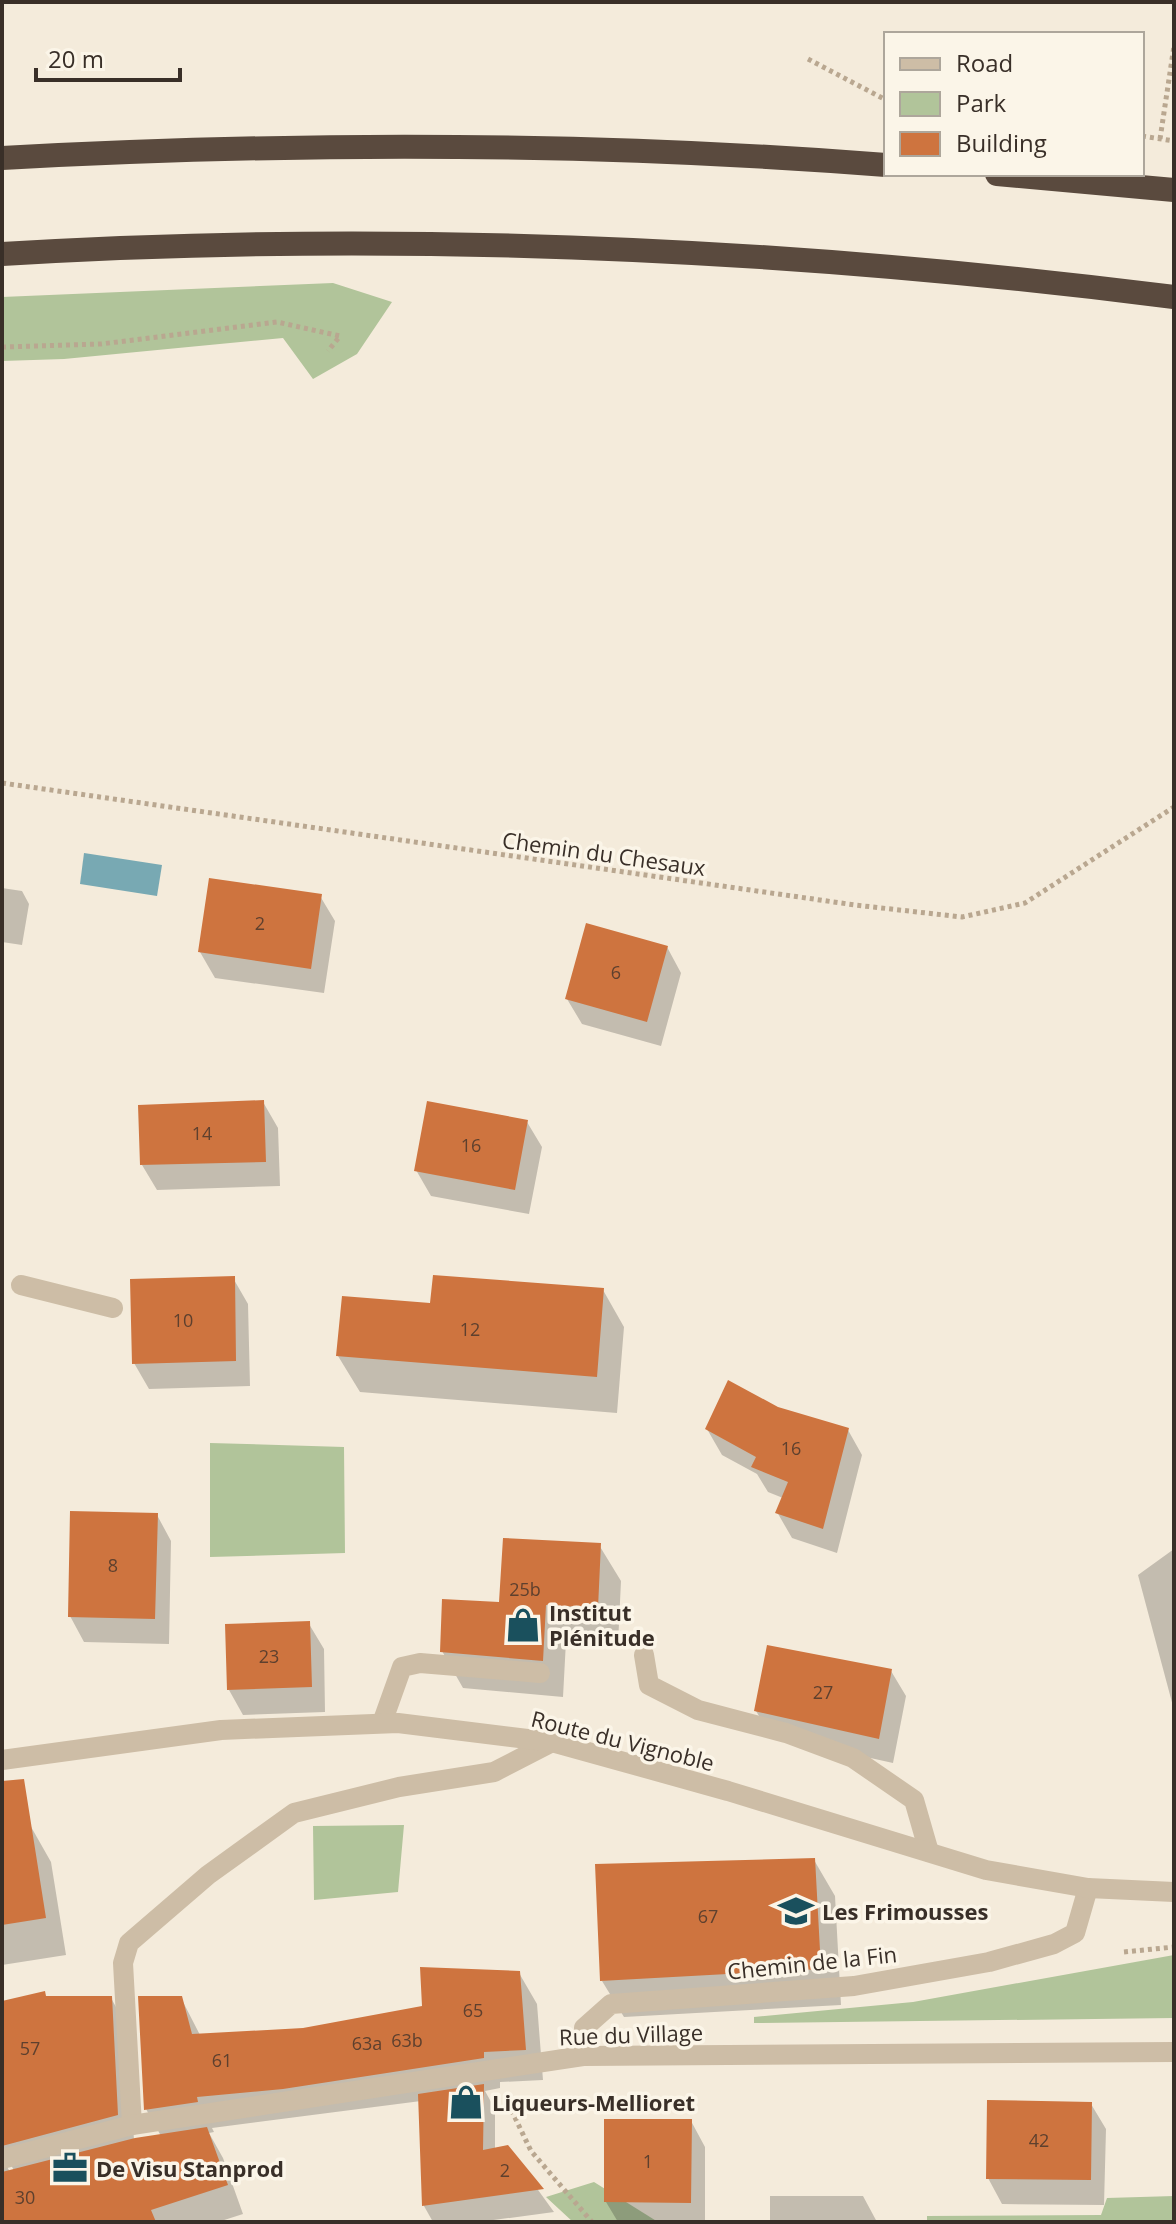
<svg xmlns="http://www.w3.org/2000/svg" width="1176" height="2224" font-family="'Open Sans',sans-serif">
	<rect width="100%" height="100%" fill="#f4ebdb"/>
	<path fill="#b1c49a" d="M333 283 392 302 357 354 313 379 283 338 64 359 2 361V297Z
		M210 1443 344 1447 345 1553 210 1557Z
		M404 1825 398 1892 314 1900 313 1826Z
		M1174 1955V2018L754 2023V2017L913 2002Z
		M594 2182 658 2222H573L546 2197Z
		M1174 2196V2222H927V2216L1101 2215 1107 2198Z"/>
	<path fill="#78a9b3" d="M84 853 162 865 157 896 80 884Z"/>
	<path fill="#0003" d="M2 888 22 891 29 904 22 945 2 942Z
		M320 896 335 921 324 993 215 978 200 952Z
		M667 947 681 973 661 1046 582 1024 567 999Z
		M263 1102 278 1128 280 1186 157 1190 142 1165Z
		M527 1122 542 1147 529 1214 431 1196 416 1170Z
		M233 1278 248 1304 250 1386 149 1389 134 1363Z
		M603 1290 624 1327 617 1413 360 1392 338 1356 432 1305Z
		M777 1409 848 1430 862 1455 837 1553 792 1538 777 1512 783 1498 768 1492 757 1474 722 1455 707 1429Z
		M157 1515 171 1541 169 1644 84 1642 70 1616Z
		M599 1545 621 1581 618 1644 566 1641 563 1697 463 1688 442 1651 501 1605Z
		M1174 1549V1710L1138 1575Z
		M309 1624 324 1649 325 1712 243 1715 229 1690Z
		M891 1671 906 1696 893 1763 771 1736 756 1711Z
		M30 1825 51 1862 66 1955 2 1965V1829Z
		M814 1860 835 1896 841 2005 624 2017 602 1981Z
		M519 1973 537 2004 543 2080 500 2082V2088L485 2091 495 2109V2150L507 2147 554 2212 479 2222H433L424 2206 421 2101 212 2128 214 2132 209 2133 223 2158 243 2214 218 2222H2V2158L10 2172H15L2 2150V2003L46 1998H111L127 2027 134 2140 161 2136 146 2109 181 1998 200 2035 303 2030 424 2008Z
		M1091 2104 1106 2129 1104 2205 1002 2204 988 2178Z
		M691 2121 705 2147V2222H618L606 2202Z
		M770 2196H863L877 2222H770Z"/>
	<path fill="#ce743f" d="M209 878 322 894 311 969 198 952Z
		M586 923 668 946 647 1022 565 999Z
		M264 1100 266 1162 140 1165 138 1105Z
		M427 1101 528 1120 515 1190 414 1171Z
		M433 1275 604 1288 597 1377 336 1356 342 1296 430 1303Z
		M235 1276 236 1361 132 1364 130 1279Z
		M728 1380 778 1407 849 1428 823 1529 775 1513 788 1482 751 1467 756 1457 705 1429Z
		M70 1511 158 1513 155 1619 68 1617Z
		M503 1538 601 1543 598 1608 546 1605 543 1661 440 1652 442 1599 499 1602Z
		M310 1621 312 1687 227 1690 225 1624Z
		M767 1645 892 1669 879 1739 754 1711Z
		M24 1779 46 1918 2 1925V1781Z
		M815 1858 821 1969 600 1981 595 1864Z
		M420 1967 520 1971 526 2050 484 2052V2058L283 2089 197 2097 198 2102 144 2110 138 1996H182L192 2034 303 2028 422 2006Z
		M45 1991 46 1996H112L118 2115 2 2146V2001Z
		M484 2084 483 2150 508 2145 544 2189 422 2206 418 2094Z
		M987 2100 1092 2102 1091 2180 986 2179Z
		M604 2119H692L691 2203 604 2202Z
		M207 2127 228 2185 151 2210 156 2222H2V2172L135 2138Z"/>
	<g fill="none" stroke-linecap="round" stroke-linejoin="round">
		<path stroke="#b9a790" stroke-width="5" stroke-dasharray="4 4" stroke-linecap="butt" d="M808 59 886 100
			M1142 136 1174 141
			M1160 139 1174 46
			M2 347 101 344 277 322 340 336 328 351
			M2 783 855 905 962 917 1025 903 1174 807
			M1124 1952 1174 1947
			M508 2103 531 2151 592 2222"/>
		<path stroke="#cdbda6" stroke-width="20" d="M21 1285 113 1308
			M644 1655 649 1685 698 1710 786 1733 853 1758 914 1800 929 1852
			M382 1723 402 1667 420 1663 540 1673
			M132 2125 123 1963 129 1943 208 1875 294 1813 399 1787 494 1772 552 1742"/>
		<path stroke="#cdbda6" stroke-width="20" d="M583 2056 584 2028 611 2004 854 1986 989 1962 1054 1944 1075 1933 1088 1888
			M2 2159 132 2125 583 2056 1174 2052"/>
		<path stroke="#cdbda6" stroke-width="20" d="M2 1760 221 1730 398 1723 552 1742 728 1791 986 1870 1088 1888 1174 1892"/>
		<path stroke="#5a4a3e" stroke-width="24" d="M2 158C296 142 593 142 886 165
			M997 174 1174 190
			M2 254C392 230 787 248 1174 297"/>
	</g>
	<defs>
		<g id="shop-bare" transform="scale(2.76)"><path d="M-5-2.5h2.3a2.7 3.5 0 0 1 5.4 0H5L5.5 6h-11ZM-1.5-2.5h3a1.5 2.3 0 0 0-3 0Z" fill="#1a505d" stroke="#fbf5e8" stroke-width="2.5" paint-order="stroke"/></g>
		<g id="school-bare" transform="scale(2.76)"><path d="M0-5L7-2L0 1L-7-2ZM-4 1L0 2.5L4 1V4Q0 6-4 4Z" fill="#1a505d" stroke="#fbf5e8" stroke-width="2.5" paint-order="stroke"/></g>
		<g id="office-bare" transform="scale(2.76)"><path d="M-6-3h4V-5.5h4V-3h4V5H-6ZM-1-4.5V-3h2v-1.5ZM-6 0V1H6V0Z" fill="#1a505d" stroke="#fbf5e8" stroke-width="2.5" paint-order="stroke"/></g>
	</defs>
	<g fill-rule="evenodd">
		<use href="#shop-bare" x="523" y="1625"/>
		<use href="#school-bare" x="796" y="1911"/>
		<use href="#shop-bare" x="466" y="2102"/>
		<use href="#office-bare" x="70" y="2168"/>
	</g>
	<g text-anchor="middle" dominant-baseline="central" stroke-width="7" stroke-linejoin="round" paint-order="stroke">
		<g font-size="18" fill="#5e402e">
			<text x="260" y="923">2</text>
			<text x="616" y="972">6</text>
			<text x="202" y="1133">14</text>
			<text x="471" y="1145">16</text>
			<text x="183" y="1320">10</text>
			<text x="470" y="1329">12</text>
			<text x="791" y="1448">16</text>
			<text x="113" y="1565">8</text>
			<text x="525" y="1589">25b</text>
			<text x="269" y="1656">23</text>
			<text x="823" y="1692">27</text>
			<text x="708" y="1916">67</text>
			<text x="473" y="2010">65</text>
			<text x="407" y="2040">63b</text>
			<text x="367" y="2043">63a</text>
			<text x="30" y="2048">57</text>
			<text x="222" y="2060">61</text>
			<text x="1039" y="2140">42</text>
			<text x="648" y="2161">1</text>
			<text x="505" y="2170">2</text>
			<text x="25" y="2197">30</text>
		</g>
		<g font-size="22" fill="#392f28" stroke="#fbf5e8">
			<text transform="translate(604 853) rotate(8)">Chemin du Chesaux</text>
			<text transform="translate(623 1740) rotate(14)">Route du Vignoble</text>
			<text transform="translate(812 1962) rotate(-6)">Chemin de la Fin</text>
			<text transform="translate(631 2034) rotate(-2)">Rue du Village</text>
		</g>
		<g font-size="22" font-weight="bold" fill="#392f28" stroke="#fbf5e8" text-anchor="start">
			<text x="549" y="1612">Institut<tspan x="549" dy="25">Plénitude</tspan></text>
			<text x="822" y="1911">Les Frimousses</text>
			<text x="492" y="2102">Liqueurs-Mellioret</text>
			<text x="96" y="2168">De Visu Stanprod</text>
		</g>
	</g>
	<rect width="1176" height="2224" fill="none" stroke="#392f28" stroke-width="8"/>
	<rect x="884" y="32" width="260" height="144" fill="#fbf5e8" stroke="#ada69b" stroke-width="2"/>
	<rect x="900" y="58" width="40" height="12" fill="#cdbda6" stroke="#ada69b" stroke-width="2"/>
	<text x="956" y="72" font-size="24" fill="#392f28">Road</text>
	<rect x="900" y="92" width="40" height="24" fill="#b1c49a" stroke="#ada69b" stroke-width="2"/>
	<text x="956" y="112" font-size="24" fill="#392f28">Park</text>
	<rect x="900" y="132" width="40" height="24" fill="#ce743f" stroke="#ada69b" stroke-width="2"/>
	<text x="956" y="152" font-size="24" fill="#392f28">Building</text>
	<path d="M36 68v12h144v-12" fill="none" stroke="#392f28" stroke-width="4"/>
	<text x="48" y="68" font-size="24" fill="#392f28" stroke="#fbf5e8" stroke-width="6" paint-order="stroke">20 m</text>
</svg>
